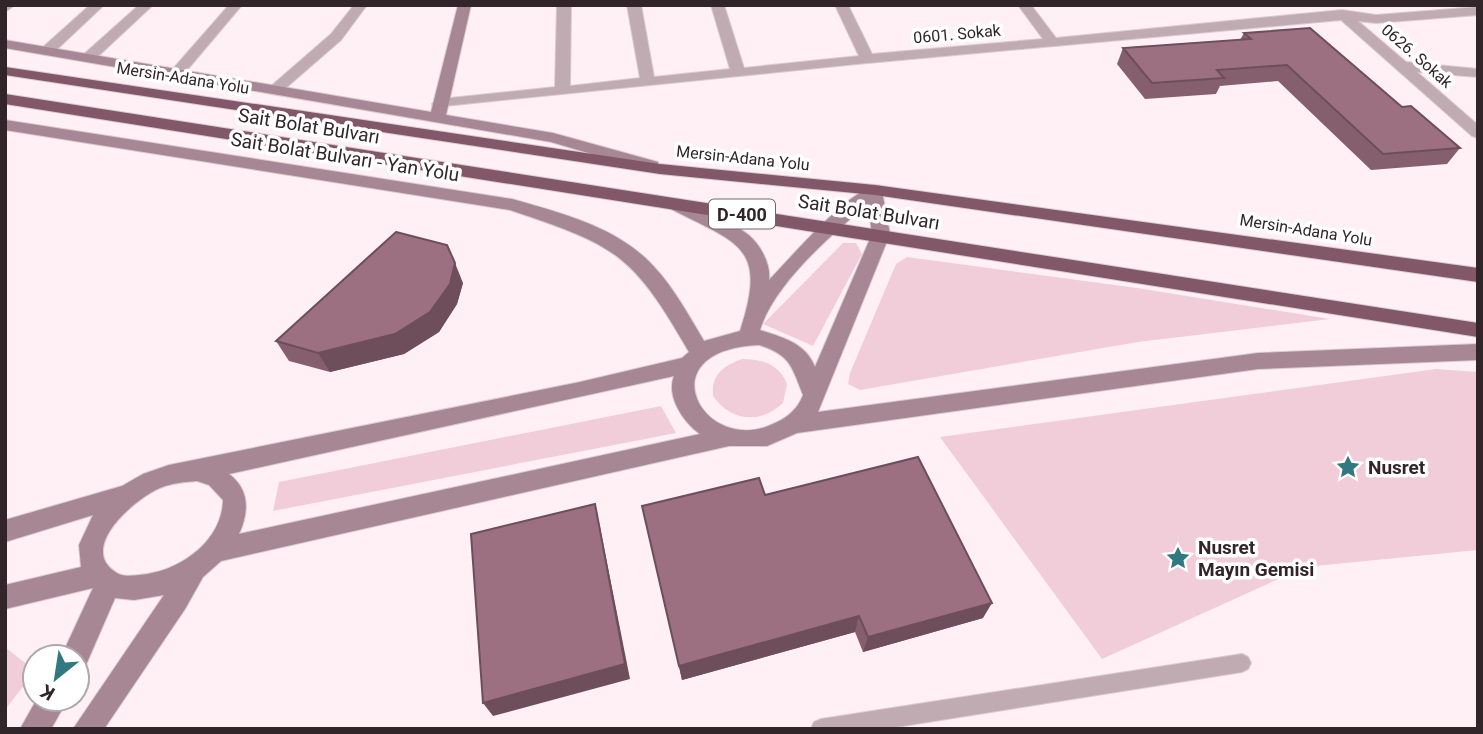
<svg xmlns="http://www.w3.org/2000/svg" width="1483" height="734" font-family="Roboto,sans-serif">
	<rect width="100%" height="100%" fill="#fff0f5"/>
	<path fill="#f1cdda" d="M843 243H856L862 254 813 346 763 324Z
		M907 257 1137 288 1330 319 1138 342 860 390 848 384 850 373 896 264Z
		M742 359C762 359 779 364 787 384L783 403C761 424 731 422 713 396 711 375 723 366 742 359Z
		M1436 369 1478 372V550L1305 567 1102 659 940 437Z
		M661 406 676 433 273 511 279 482Z
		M5 647 35 671 5 710Z"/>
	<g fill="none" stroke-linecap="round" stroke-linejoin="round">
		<g stroke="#dacbd0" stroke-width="2">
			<path id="lane" d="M1242 654 1248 657 1251 663 1248 669 1242 672 884 729H811L814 722 821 719Z"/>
		</g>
		<g stroke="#dacbd0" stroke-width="2">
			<path id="street" d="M5 5H15L5 12Z
				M90 5H104L52 54H42V48Z
				M139 5H153L93 61H83V55Z
				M229 5H242L182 76H172V70Z
				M354 5H367L341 40 280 93H270V87L331 34Z
				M557 5H571L570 86 640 78 627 5H641L654 77 730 69 711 5H724L744 68 859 56 835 5H848L872 54 1043 39 1018 5H1031L1056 38 1342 10 1376 15 1478 7V15L1376 23 1358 21 1406 62 1478 69V77L1417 72 1478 125V138L1472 136 1341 20 857 64 435 107 432 104 440 99 555 87Z"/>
		</g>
		<g stroke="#dacbd0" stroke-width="2">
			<path id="secondary" d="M458 5H471L446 115 553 133 658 162V170H646L551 142 5 48V40L431 112Z
				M5 120 512 199C562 213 621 228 656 269 675 290 689 316 704 341L740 331C768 246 739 244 671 209L668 205 671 201C683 198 734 224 746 233 760 243 771 264 769 280 788 261 856 180 881 186L890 234 818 412 1258 353 1478 344V360L1258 369 797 433 767 446H729L221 561 203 577 185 609 104 729H73L164 595 134 600 115 598 85 667 77 670V657H61L93 588 5 609V585L81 567 79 545 93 515 5 542V520L122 486 143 474 169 465 580 382 682 358 689 352C632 253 617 246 510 210L5 130ZM868 204 872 234 815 367C806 343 782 337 760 330 774 284 831 235 868 204ZM759 345C791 355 792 367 803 395 798 409 787 418 773 424 704 457 644 350 759 345ZM674 376C666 396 683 422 700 434L239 534C249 512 250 490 229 474ZM197 481 209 485 223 500C222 542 179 572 139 575 130 576 121 577 114 571 79 546 136 498 160 488 172 483 185 482 197 481Z
				M37 699H68L51 729H20Z"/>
		</g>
		<g stroke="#dacbd0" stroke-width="2">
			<path id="highway" d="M5 67 660 164 875 185 1478 268V282L875 195 660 174 5 75Z
				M5 94 1478 323V337L5 104Z"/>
		</g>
		<use href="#lane" fill="#c1abb3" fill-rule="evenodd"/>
		<use href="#street" fill="#c1abb3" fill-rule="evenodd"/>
		<use href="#secondary" fill="#a68793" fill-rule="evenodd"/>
		<use href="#highway" fill="#825768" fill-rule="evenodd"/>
	</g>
	<path fill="#865f6f" d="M1244 33 1402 107 1460 148 1447 164 1371 170 1278 81 1220 86 1216 94 1145 99 1117 64 1123 48 1240 40Z
		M463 283 457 304 439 332 404 354 330 372 289 361 276 341Z
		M765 495 983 618 863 652 855 632 682 680 642 506Z"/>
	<path fill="#6d4e5a" d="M455 263 463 283 457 304 439 332 404 354 330 372 318 353Z
		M595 504 599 522 630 679 493 716 483 703Z
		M992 603 983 618 863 652 868 637Z
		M859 616 855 632 682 680 679 666Z"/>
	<path fill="#9c6f81" stroke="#6d4e5a" stroke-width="2" d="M1310 28 1402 107 1411 106 1460 148 1383 154 1287 65 1217 70 1224 78 1152 83 1123 48 1251 39 1244 33Z
		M396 232 447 245 455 263 450 284 430 312 395 334 318 353 276 341Z
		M918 457 992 603 868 637 859 616 679 666 642 506 759 478 765 495Z
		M595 504 625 664 483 703 471 534Z"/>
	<defs>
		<g id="sight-bare" transform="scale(1.89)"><path d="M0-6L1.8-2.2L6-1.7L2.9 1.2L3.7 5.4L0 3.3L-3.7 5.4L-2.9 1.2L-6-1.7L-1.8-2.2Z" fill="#307980" stroke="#fff" stroke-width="2.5" paint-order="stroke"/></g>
	</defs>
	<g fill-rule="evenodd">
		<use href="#sight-bare" x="1348" y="467"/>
		<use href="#sight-bare" x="1178" y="558"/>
	</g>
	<g text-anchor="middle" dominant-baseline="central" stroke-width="7" stroke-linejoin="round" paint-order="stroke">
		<g font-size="16" fill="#32252a" stroke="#fff">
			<text transform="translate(957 34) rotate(-5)">0601. Sokak</text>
			<text transform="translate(1417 56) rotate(41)">0626. Sokak</text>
			<text transform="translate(183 78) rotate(9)">Mersin-Adana Yolu</text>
			<text transform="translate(743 158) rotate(6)">Mersin-Adana Yolu</text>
			<text transform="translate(1306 230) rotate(9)">Mersin-Adana Yolu</text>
		</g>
		<rect fill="#fff" stroke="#70666a" stroke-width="2" x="709" y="199.5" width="66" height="29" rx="5"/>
		<g font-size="18" font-weight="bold" fill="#32252a">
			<text x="742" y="214">D-400</text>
		</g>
		<g font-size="19" fill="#32252a" stroke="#fff">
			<text transform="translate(309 126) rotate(9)">Sait Bolat Bulvarı</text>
			<text transform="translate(345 157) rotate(9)">Sait Bolat Bulvarı - Yan Yolu</text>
			<text transform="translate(869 212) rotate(9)">Sait Bolat Bulvarı</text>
		</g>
		<g font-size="19" font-weight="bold" fill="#32252a" stroke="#fff" text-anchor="start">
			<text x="1368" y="467">Nusret</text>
			<text x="1198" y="547">Nusret<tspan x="1198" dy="22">Mayın Gemisi</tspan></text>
		</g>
	</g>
	<rect width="1483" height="734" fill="none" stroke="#32252a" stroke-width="14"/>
	<g transform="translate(56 678) rotate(210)"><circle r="33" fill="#ffffff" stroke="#ada8aa" stroke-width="2"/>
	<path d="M0-5L12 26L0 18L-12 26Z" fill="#307980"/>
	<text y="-10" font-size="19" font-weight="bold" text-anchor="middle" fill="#32252a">K</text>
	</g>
</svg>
